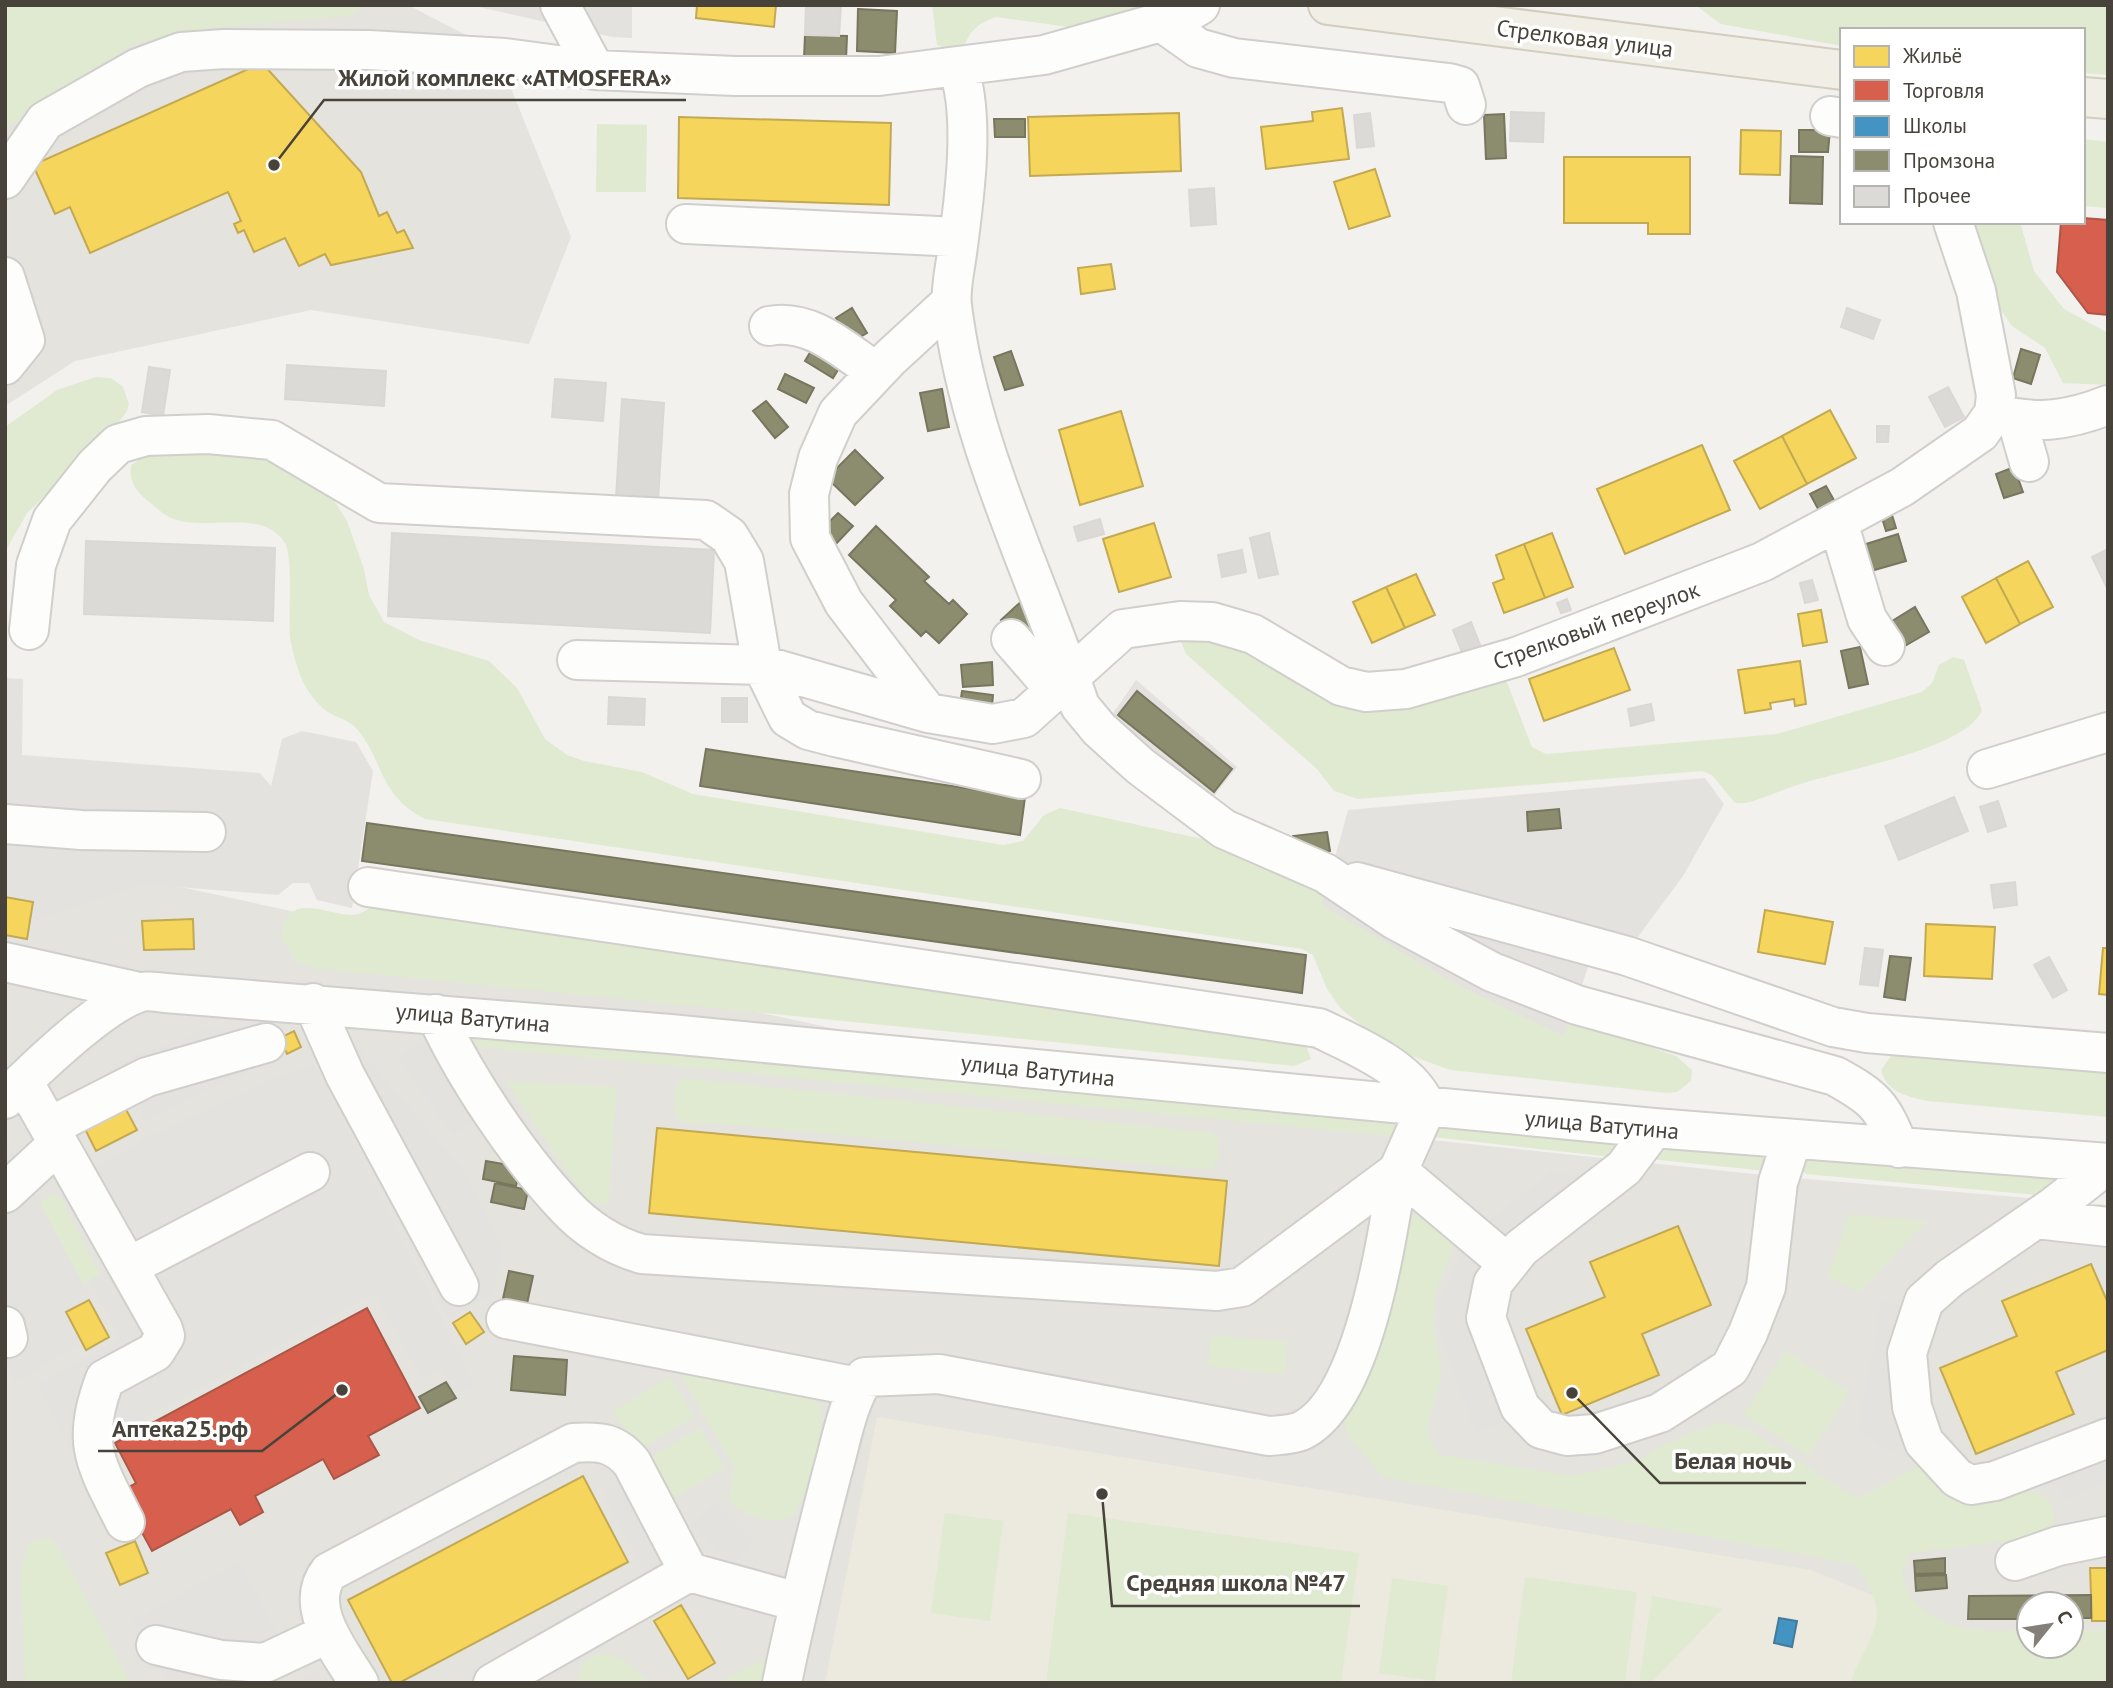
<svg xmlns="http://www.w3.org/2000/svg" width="2113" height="1688" font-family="'PT Sans',sans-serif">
	<rect width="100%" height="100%" fill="#f2f1ee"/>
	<path fill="#e5e3dd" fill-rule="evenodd" d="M190 5H408L489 47 500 61 571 237 529 344 311 310 75 361 5 406V93Z
		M5 849 1270 1123 1773 1176 2108 1205V1683H5ZM2029 1604H2071V1646H2029Z"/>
	<path fill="#e4e1de" d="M1136 680 1237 767 1210 801 1107 722Z"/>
	<path fill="#ece9de" d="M877 1417 1811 1570 2003 1649 2058 1683H825Z"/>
	<path fill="#dfead1" d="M5 5H364L350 16 209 28 134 43 5 129Z
		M932 5H1154L1083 29 996 17C980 23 972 28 965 44L951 50 937 45Z
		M1695 5H2108V75L2083 73V30H1842V46L1721 24Z
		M597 124 647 125 646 192H596Z
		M2083 139 2108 142V208L2083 206Z
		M1966 222H2020L2034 271 2064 309 2108 333V385L2063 383 2045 348 2012 326 1996 303Z
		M96 377 111 378 123 387 129 404 127 411 113 430 27 513 5 552V427L57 390Z
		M154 450 271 451 326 488 347 521 364 569 369 595 384 622 419 640 489 661 517 688 545 739 567 755 584 761 642 772 693 794 1003 845 1023 841 1044 815 1060 808 1221 843 1325 890 1489 992 1676 1056 1692 1070 1691 1081 1677 1092 1667 1093 1450 1070 1409 1055 1387 1045 1341 1009 1327 989 1313 955 1302 949 425 819C377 794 385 761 356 728 349 720 337 718 328 712 305 695 297 671 291 643 287 621 294 558 285 543 262 506 203 534 169 517 162 513 154 506 148 501 135 491 129 481 131 465Z
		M1211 634 1340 698 1506 680 1532 747 1546 754 1777 734 1922 692 1932 683 1939 665 1953 657 1964 660 1982 710C1968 748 1845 770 1807 782 1786 788 1767 797 1746 803H1735L1712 775 1702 771 1358 799 1334 791 1317 769 1186 654 1180 639Z
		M378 903 1305 1042 1311 1059 1294 1066 313 968 297 961 281 937C287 889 325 915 353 915 363 914 370 907 378 903Z
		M470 1035 1402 1110 1399 1137 480 1047Z
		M1900 1053 2108 1073V1117L1927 1101C1907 1096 1887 1093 1881 1070L1891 1056Z
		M682 1078 1212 1133 1218 1140V1161L1210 1170 726 1124 684 1123 675 1115V1088Z
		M506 1081 617 1087 608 1203 588 1202Z
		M1428 1118 1627 1133 1620 1158 1433 1137Z
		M1773 1143 1766 1171 1649 1159 1648 1148Z
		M1804 1150 2069 1173 2047 1196 1806 1174 1801 1169Z
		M53 1195 60 1197 100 1275 83 1284 39 1202Z
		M1422 1212 1452 1238 1454 1245 1435 1294 1433 1328 1441 1366 1440 1383 1427 1425 1431 1443 1441 1455 1573 1476 1640 1460 1661 1446 1718 1422 1747 1428 1851 1495 1862 1497 1920 1465C1937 1471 1988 1495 2003 1496 2010 1496 2017 1492 2024 1491 2046 1490 2058 1507 2053 1526L2029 1538 1911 1553 1902 1571C1904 1579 1906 1591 1911 1597 1938 1634 1989 1631 2029 1631V1646H2071V1630H2108V1683H1850C1872 1628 1895 1620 1855 1564L1383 1477 1347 1435 1344 1418 1363 1388 1382 1345 1406 1224 1413 1215Z
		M1849 1214 1926 1221 1860 1292 1828 1277Z
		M1211 1335 1287 1342 1285 1374 1208 1366Z
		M1785 1351 1849 1393 1808 1456 1744 1415Z
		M687 1372 812 1400 820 1405C828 1419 805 1501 794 1515 772 1528 742 1516 728 1498L735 1469 684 1381 683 1374Z
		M670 1377 694 1417 637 1451 613 1411Z
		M700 1428 724 1467 669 1502 643 1462Z
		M945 1513 1003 1521 990 1621 931 1613Z
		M1068 1513 1359 1553 1341 1683H1046Z
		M46 1537 57 1545 131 1683H25L21 1568 29 1544Z
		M1525 1577 1637 1592 1625 1683H1511Z
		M1392 1578 1448 1586 1435 1681 1379 1673Z
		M1652 1596 1722 1609 1651 1683H1639Z
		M601 1654 623 1659 651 1683H579C576 1666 585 1659 601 1654Z
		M761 1660 769 1668 768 1683H718Z"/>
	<path fill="#e4e2df" d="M470 5H632V38L612 37Z
		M5 678 23 679 22 755 260 773 271 786 282 739 302 731 356 742 373 771 352 908 317 900 309 883H293L278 895 140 884 30 923 33 902 5 897Z
		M1705 778 1724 804 1683 876 1632 945 1592 956 1564 1036 1461 987 1322 905 1348 810Z
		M208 1028 269 1029 286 1059 253 1069 143 1121 112 1065Z
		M427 1037 481 1117 453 1136 398 1057Z
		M359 1049 463 1169 503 1249 493 1294 448 1319 319 1066Z
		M314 1065 475 1385 456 1394 441 1368 421 1378 375 1294 73 1456 37 1384 120 1338 89 1281 125 1262 90 1170 143 1140 263 1083Z
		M6 1138 90 1298 64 1312 81 1344 16 1382 5 1364Z
		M1551 1172 1597 1179 1508 1250 1481 1227Z
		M1466 1244 1493 1266 1514 1417 1475 1432 1438 1328 1441 1297Z
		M1882 1300 1913 1309 1914 1439 1892 1452 1858 1432Z
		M2108 1446V1482L2063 1500 2050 1468Z
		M627 1478 672 1562 646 1576 602 1492Z
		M715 1502 755 1543 732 1566 691 1526Z
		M239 1562 285 1647 220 1683H168L133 1620Z
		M317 1670 324 1683H294Z"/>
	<path fill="#f6d55c" stroke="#c2a952" stroke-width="2" d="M697 5H776L774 27 696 18Z
		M262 63 361 172 379 216 387 212 397 233 404 230 413 248 331 265 325 254 299 266 285 238 254 252 244 230 238 233 234 224 241 221 228 192 90 253 70 207 55 214 33 165Z
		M1342 108 1349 159 1266 169 1261 127 1313 121 1312 112Z
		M1179 113 1181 171 1030 176 1028 117Z
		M679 117 891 123 889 205 678 198Z
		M1741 130 1781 131 1780 175 1740 174Z
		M1564 157H1690V234H1648V223H1564Z
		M1375 169 1390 216 1349 229 1334 182Z
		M1111 264 1115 289 1081 294 1078 268Z
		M1830 410 1856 458 1807 484 1782 436Z
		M1121 411 1143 486 1080 505 1059 430Z
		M1782 436 1807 484 1760 509 1734 461Z
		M1702 445 1730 510 1625 554 1597 489Z
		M1154 523 1171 577 1119 592 1103 539Z
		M1552 533 1573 587 1545 598 1524 544Z
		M1524 544 1545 598 1504 613 1493 583 1504 579 1496 555Z
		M2028 561 2053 607 2020 624 1996 578Z
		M1416 574 1435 615 1405 628 1386 587Z
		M1996 578 2020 624 1986 643 1962 597Z
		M1386 587 1405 628 1372 643 1353 602Z
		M1821 610 1827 642 1803 646 1798 614Z
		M1614 648 1630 690 1544 721 1529 679Z
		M1800 661 1806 704 1795 706 1794 699 1770 703 1771 709 1745 713 1738 670Z
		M5 897 33 902 27 939 5 935Z
		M1765 910 1833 922 1825 964 1758 952Z
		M193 919 194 949 144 950 142 921Z
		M1926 924 1995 927 1992 979 1924 976Z
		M2103 948H2108V995L2099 994Z
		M294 1031 301 1047 287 1054 280 1038Z
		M121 1100 137 1130 96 1151 81 1121Z
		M657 1128 1227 1181 1219 1266 649 1213Z
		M1678 1226 1711 1305 1642 1334 1659 1375 1562 1415 1526 1329 1605 1297 1590 1262Z
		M2091 1264 2108 1303V1350L2056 1372 2074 1414 1976 1454 1940 1368 2017 1336 2002 1301Z
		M89 1300 109 1337 86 1350 66 1312Z
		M470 1312 484 1332 466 1344 453 1323Z
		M583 1476 628 1562 399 1683H392L348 1600Z
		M135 1541 148 1573 120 1585 106 1553Z
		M2090 1568H2108V1621H2092Z
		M681 1605 715 1663 688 1679 654 1621Z"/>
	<path fill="#d6604d" stroke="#ab5747" stroke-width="2" d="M2083 218 2108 220V315L2088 313 2057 272 2061 222H2083Z
		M367 1308 420 1408 368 1436 379 1455 334 1479 323 1459 255 1496 263 1512 240 1525 231 1509 152 1551 120 1492 136 1483 115 1443Z"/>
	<path fill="#4393c3" stroke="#447b9a" stroke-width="2" d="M1779 1618 1797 1621 1792 1647 1774 1643Z"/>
	<path fill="#8c8c6e" stroke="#78765e" stroke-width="2" d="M858 9 897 11 895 53 857 51Z
		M805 35 847 36 846 60 804 58Z
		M1504 114 1506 158 1486 159 1484 115Z
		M994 119H1025V137H995Z
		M1799 130H1830L1828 152H1799Z
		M1791 156 1823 157 1822 204 1790 203Z
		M852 308 867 333 852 342 836 318Z
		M814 346 842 363 833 378 805 361Z
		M2021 349 2040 355 2031 384 2013 378Z
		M1011 351 1023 385 1005 390 994 357Z
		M785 374 814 388 806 403 778 389Z
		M942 389 949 427 928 431 920 393Z
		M766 401 788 427 775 438 753 411Z
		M855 450 883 478 855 505 827 478Z
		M2014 467 2023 492 2004 498 1996 474Z
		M1826 486 1839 509 1823 518 1810 494Z
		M838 513 853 526 831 549 816 535Z
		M1892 515 1896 528 1886 531 1882 518Z
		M876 526 929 577 924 581 949 604 953 600 967 614 939 643 926 631 921 636 890 606 896 600 849 555Z
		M1898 534 1906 561 1871 571 1863 545Z
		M1024 599 1044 621 1022 642 1001 620Z
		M1915 607 1929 632 1898 650 1884 626Z
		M1860 647 1868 684 1849 688 1841 651Z
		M992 662 993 685 963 687 961 665Z
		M962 691 993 695 991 716 959 711Z
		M1137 691 1232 769 1214 792 1118 715Z
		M706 749 1025 797 1020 835 700 786Z
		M1559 809 1561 828 1528 831 1527 812Z
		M367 823 1306 955 1302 993 362 861Z
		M1327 832 1330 851 1296 856 1293 836Z
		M1890 956 1911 958 1905 1000 1884 997Z
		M486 1161 520 1167 516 1186 483 1179Z
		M495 1183 528 1190 524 1209 491 1202Z
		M509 1271 533 1276 525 1313 501 1308Z
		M514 1356 567 1360 565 1395 511 1390Z
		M446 1382 456 1398 428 1413 419 1397Z
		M1945 1558V1573L1915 1574 1914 1561Z
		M1946 1575 1947 1588 1916 1591 1915 1576Z
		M2091 1595V1618H2071V1604H2029V1619H1968L1969 1596Z"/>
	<path fill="#dcdad6" stroke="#dad8d4" stroke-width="2" d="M806 5H841L839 36 805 35Z
		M1511 112 1544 113 1543 142 1510 141Z
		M1370 113 1374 146 1357 148 1354 115Z
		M1214 188 1216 224 1191 226 1189 190Z
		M1847 308 1880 320 1873 339 1841 327Z
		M287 365 386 371 384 406 285 399Z
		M149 367 170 370 163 416 142 412Z
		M555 379 606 383 603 421 552 417Z
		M1948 387 1964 417 1945 427 1929 397Z
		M622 399 664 403 658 500 616 498Z
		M1877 426H1889L1888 442H1877Z
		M1100 519 1104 534 1078 541 1074 527Z
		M392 533 714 550 710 633 388 616Z
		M1269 533 1278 574 1259 578 1250 538Z
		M86 541 275 548 273 621 84 614Z
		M2108 549V588H2107L2092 557Z
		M1242 550 1246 572 1222 577 1218 555Z
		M1812 580 1818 600 1805 603 1800 583Z
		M1567 599 1571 610 1561 613 1557 603Z
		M1471 622 1482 650 1464 657 1453 630Z
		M609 697 645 699 644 725 608 724Z
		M722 698H747V722H722Z
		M1651 704 1654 720 1631 726 1628 709Z
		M1954 797 1968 831 1899 860 1885 826Z
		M1998 801 2006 826 1988 832 1980 807Z
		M2015 882 2017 905 1994 908 1991 885Z
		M1865 948 1883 950 1878 986 1860 984Z
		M2049 957 2067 990 2053 998 2034 965Z"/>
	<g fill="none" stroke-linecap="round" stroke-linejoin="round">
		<g stroke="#d0cfcb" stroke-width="42">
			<path id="minor" d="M560 5 595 70
				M1160 21 1198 48 1234 58 1449 83 1460 86 1466 105
				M958 68C976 116 964 201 957 253 955 269 950 289 952 306 969 445 1036 574 1080 706L1099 729 1140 766 1224 829 1325 873 1395 920 1492 972 1577 1005 1835 1076C1875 1098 1882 1105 1899 1148
				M1830 116 1842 118
				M5 179 45 121 138 68 181 52 224 49 369 50 505 58 595 70 735 76H879L1044 55 1182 16 1200 5
				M686 224 959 237
				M5 277 25 340 5 365
				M769 326C810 318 844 350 876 372
				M1994 413C2035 425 2068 421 2108 405
				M2017 420 2029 462
				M1838 522 1867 619 1885 646
				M29 630 36 565 52 520 95 466 118 444 146 436 208 434 272 440 379 503 706 520 729 536 744 561 762 665 788 718 808 730 835 737 1021 779
				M1011 639 1056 691
				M577 660 762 665 928 713 993 724 1024 718 1123 629 1180 621 1212 622 1253 634 1341 686 1366 692 1406 689 1516 657 1762 562 1902 487 1980 433 1994 413 1996 395 1976 291 1953 222
				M928 713 844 603 810 538 809 494 818 458 838 413 890 358 951 302
				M1987 769 2108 732
				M5 824 81 830 206 832
				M1357 882 1627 956 1833 1027 1867 1033 2108 1053
				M368 887 1319 1028C1352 1044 1415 1070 1426 1108L1398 1171 1242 1287 1217 1291 642 1254C613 1246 585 1228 565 1206 518 1156 464 1076 436 1014
				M5 962 139 992
				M313 1003 345 1075 459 1286
				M23 1081 163 1329 165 1336 155 1352 105 1379C80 1444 96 1464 125 1522
				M5 1099C34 1070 100 1006 138 993 145 990 157 992 165 993L670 1034 1654 1128 2108 1163
				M49 1127 147 1077 266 1043
				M1654 1128 1624 1168 1521 1248 1493 1283 1486 1318 1520 1407 1541 1429 1567 1436 1595 1434 1660 1413 1730 1368 1748 1333 1766 1287 1778 1182 1792 1140
				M2108 1164 2053 1207 1950 1278 1924 1301 1907 1353 1912 1407 1924 1442 1957 1478 1971 1485 1995 1481 2108 1438
				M1398 1171 1507 1263
				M5 1193 58 1144
				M2036 1219 2108 1227
				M128 1267 310 1172
				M506 1319 858 1387
				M5 1326 8 1338
				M2015 1561 2058 1546 2108 1536
				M156 1645 221 1660 265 1663 329 1633
				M359 1683C341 1653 302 1607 329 1572L573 1443C599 1441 615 1442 632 1463L689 1572 798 1602
				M493 1683 689 1572
				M782 1683C796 1612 814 1543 832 1473 841 1442 847 1403 865 1377L939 1374 1269 1436C1279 1435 1292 1435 1301 1431 1365 1401 1387 1235 1398 1171"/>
		</g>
		<g stroke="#d3cdbe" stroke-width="42">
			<path id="major" d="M1328 5 1842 70
				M2083 97 2108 99"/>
		</g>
		<use href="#minor" stroke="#fdfdfc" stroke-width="38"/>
		<use href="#major" stroke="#f1eee6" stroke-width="38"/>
	</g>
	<g text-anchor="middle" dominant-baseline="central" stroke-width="7" stroke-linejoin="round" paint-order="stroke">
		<g font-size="23" fill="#48433a" stroke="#fff">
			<text transform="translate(1585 38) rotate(7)">Стрелковая улица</text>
			<text transform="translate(1596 625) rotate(-20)">Стрелковый переулок</text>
			<text transform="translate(473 1017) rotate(5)">улица Ватутина</text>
			<text transform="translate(1038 1070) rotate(6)">улица Ватутина</text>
			<text transform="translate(1602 1124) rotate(5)">улица Ватутина</text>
		</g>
	</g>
	<path fill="none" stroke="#48433a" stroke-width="2.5" d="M274 165L324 100H686M342 1390L262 1451H98M1572 1393L1660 1483H1806M1102 1494L1112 1606H1360"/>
	<g fill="#48433a" stroke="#fff" stroke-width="2.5">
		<circle cx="274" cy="165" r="7"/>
		<circle cx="342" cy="1390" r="7"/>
		<circle cx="1572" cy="1393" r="7"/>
		<circle cx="1102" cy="1494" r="7"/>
	</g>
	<g font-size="24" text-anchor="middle" font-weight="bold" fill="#48433a" stroke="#fff" stroke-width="7" stroke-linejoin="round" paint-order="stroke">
		<text x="505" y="86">Жилой комплекс «ATMOSFERA»</text>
		<text x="180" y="1437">Аптека25.рф</text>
		<text x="1733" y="1469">Белая ночь</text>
		<text x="1236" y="1591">Средняя школа №47</text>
	</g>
	<rect width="2113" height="1688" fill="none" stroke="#48433a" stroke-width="14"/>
	<rect x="1840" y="28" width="245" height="196" fill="#ffffff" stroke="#b6b4b0" stroke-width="2"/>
	<rect x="1854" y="46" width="35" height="21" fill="#f6d55c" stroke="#b6b4b0" stroke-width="2"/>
	<text x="1903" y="63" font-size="21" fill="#48433a">Жильё</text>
	<rect x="1854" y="80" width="35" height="21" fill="#d6604d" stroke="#b6b4b0" stroke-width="2"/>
	<text x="1903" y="98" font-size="21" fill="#48433a">Торговля</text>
	<rect x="1854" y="116" width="35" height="21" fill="#4393c3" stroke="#b6b4b0" stroke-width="2"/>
	<text x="1903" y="133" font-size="21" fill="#48433a">Школы</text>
	<rect x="1854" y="150" width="35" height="21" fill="#8c8c6e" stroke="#b6b4b0" stroke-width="2"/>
	<text x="1903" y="168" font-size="21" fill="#48433a">Промзона</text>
	<rect x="1854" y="186" width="35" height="21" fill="#dcdad6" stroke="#b6b4b0" stroke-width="2"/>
	<text x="1903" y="203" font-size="21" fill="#48433a">Прочее</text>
	<g transform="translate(2050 1625) rotate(60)"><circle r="33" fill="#ffffff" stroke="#b6b4b0" stroke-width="2"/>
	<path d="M0-5L12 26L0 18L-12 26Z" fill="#848079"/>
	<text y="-10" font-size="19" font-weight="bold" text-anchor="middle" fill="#48433a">С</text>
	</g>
</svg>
